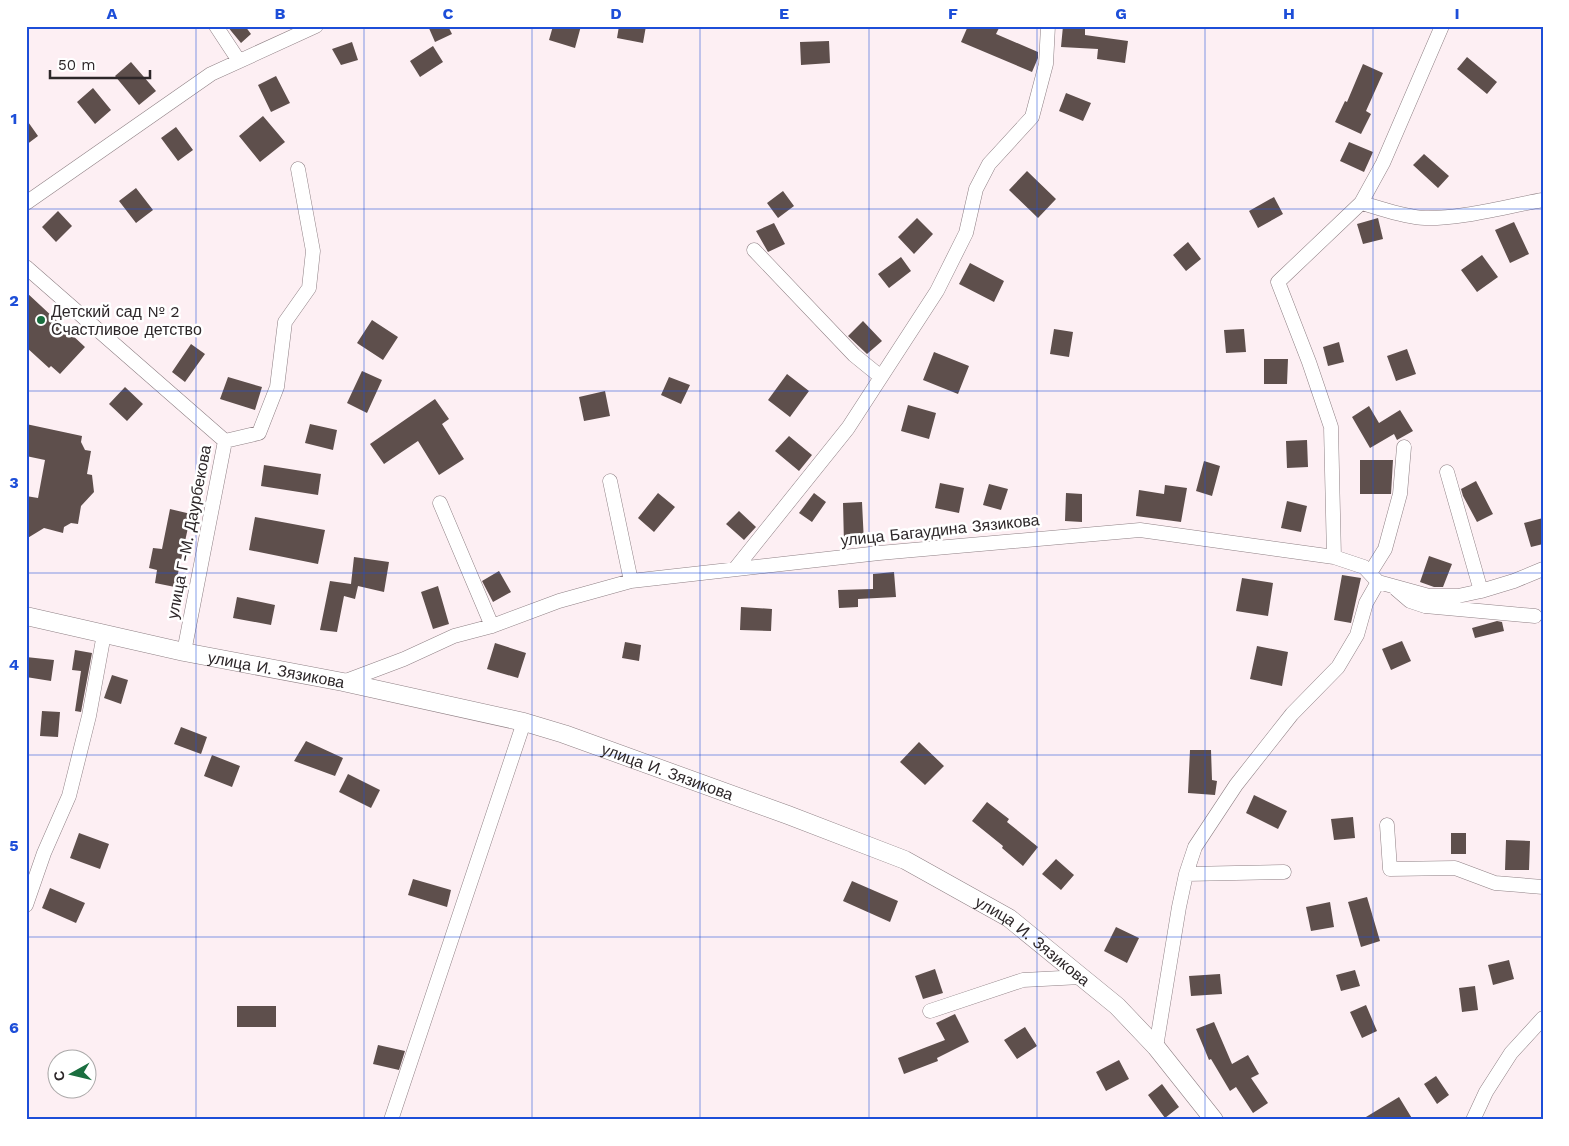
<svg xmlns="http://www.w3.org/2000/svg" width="1569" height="1146" font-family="'Work Sans',sans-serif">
	<rect width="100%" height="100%" fill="#fdeff3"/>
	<path fill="#5e4f4c" d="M227 26H245L251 34 241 43Z
		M428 26H448L452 34 435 42Z
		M553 26H581L575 48 549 40Z
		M619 26H646L643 43 617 38Z
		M968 26H1000L996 34 1038 52V58L1032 72 961 42Z
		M1063 26H1085V35L1128 41 1125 63 1097 59 1098 49 1061 47Z
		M829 41 830 63 801 65 800 42Z
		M352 42 358 60 341 65 332 49Z
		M433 46 443 62 420 77 410 61Z
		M1467 57 1497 82 1487 94 1457 69Z
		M131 62 156 91 139 105 115 76Z
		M1363 64 1383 73 1366 111 1371 114 1361 134 1335 122 1345 101 1347 102Z
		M276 76 290 103 271 112 258 85Z
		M93 88 111 110 95 124 77 102Z
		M1066 93 1091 103 1083 121 1059 111Z
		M263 116 285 142 260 162 239 136Z
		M26 119 38 136 26 145Z
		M176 127 193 150 178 161 161 138Z
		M1349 142 1373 152 1364 172 1340 161Z
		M1424 154 1449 176 1438 188 1413 165Z
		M1027 171 1056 199 1038 218 1009 190Z
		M136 188 153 210 136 223 119 201Z
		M783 191 794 206 778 218 767 203Z
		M1274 197 1283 214 1258 228 1249 211Z
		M58 211 72 226 56 242 42 227Z
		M917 218 933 234 914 254 898 237Z
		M1378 218 1383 239 1363 244 1357 224Z
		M1514 222 1529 254 1510 263 1495 230Z
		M774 223 785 244 768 252 756 231Z
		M1188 242 1201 259 1186 271 1173 255Z
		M1482 255 1498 277 1477 292 1461 270Z
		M901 257 911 271 889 288 878 274Z
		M970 263 1004 281 994 302 959 284Z
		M26 292 85 347 60 374 51 366 49 368 26 347Z
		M372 320 398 337 383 360 357 343Z
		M863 321 882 341 867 354 848 336Z
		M1054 329 1073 332 1069 357 1050 354Z
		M1244 329 1246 352 1226 353 1224 330Z
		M1339 342 1344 362 1328 366 1323 347Z
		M191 344 205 354 185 382 172 372Z
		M1407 349 1416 374 1396 381 1387 356Z
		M934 352 969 366 958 394 923 380Z
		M1264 359H1288L1287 384H1264Z
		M362 371 382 380 367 413 347 403Z
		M787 374 809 391 790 417 768 400Z
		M228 377 262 387 255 410 220 399Z
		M669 377 690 385 681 404 661 395Z
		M125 387 143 404 127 421 109 404Z
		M605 391 610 416 584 421 579 397Z
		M435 399 449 419 442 424 464 459 439 475 418 441 384 464 370 444Z
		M908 405 936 413 929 439 901 431Z
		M1369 406 1379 423 1400 410 1413 431 1397 440 1394 434 1370 448 1352 417Z
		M26 424 82 436 81 442 85 450 91 451 87 474 92 475 94 492 81 506 78 524 71 523 64 527 63 533 44 528 26 539V496L38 498 45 460 26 456Z
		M310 424 337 430 333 450 305 443Z
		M789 436 812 455 799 471 775 451Z
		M1307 440 1308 467 1287 468 1286 441Z
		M1360 460H1393L1391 494H1360Z
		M1204 461 1220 466 1212 496 1196 491Z
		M264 465 321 474 318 495 261 486Z
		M1476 481 1493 514 1477 522 1463 496 1461 489Z
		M940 483 964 488 959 513 935 508Z
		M989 484 1008 489 1001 510 983 505Z
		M1165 485 1187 488 1181 522 1136 516 1139 490 1164 494Z
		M658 493 675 507 654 532 638 518Z
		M814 493 826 502 812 522 799 513Z
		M1066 493 1082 494V522L1065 521Z
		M1287 501 1307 506 1301 532 1281 528Z
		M862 502 864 543 844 544 843 503Z
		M170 509 191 514 175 587 155 583 157 570 149 568 153 548 162 549Z
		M739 511 756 527 744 540 726 524Z
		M255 517 325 530 318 564 249 550Z
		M1543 518V544L1531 547 1524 523Z
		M1429 556 1452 564 1443 587H1434L1420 582Z
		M354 557 389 562 384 592 358 586 355 599 344 596 337 632 320 630 330 581 351 584Z
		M499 571 511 592 493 602 482 581Z
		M894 572 896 597 858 599V607L839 608 838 590 873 589V574Z
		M1342 575 1361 578 1351 623 1334 620Z
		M1242 578 1273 583 1268 616 1236 611Z
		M438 586 449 624 433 629 421 592Z
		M237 597 275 605 271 625 233 618Z
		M741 607 772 609 771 631 740 630Z
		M1497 621 1502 622 1504 631 1475 638 1472 628Z
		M1402 641 1411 661 1391 670 1382 649Z
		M625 642 641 645 639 661 622 658Z
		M495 643 526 653 518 678 487 669Z
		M1257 646 1288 652 1282 686 1250 679Z
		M75 650 92 653 81 712 75 711 81 671 72 670Z
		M26 657 54 660 51 681 26 677Z
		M112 675 128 680 121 704 104 698Z
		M42 711 60 712 58 737 40 736Z
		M181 727 207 737 201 754 174 744Z
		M306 741 343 758 335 776 294 761Z
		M919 742 944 766 925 785 900 762Z
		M1190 750H1211L1212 780 1217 781 1215 795 1188 793Z
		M212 755 240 766 232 787 204 776Z
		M348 774 380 790 371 808 339 792Z
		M1254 795 1287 811 1278 829 1246 813Z
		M987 802 1009 819 1007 822 1038 847 1023 866 1002 848 1003 846 972 821Z
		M1353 817 1355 838 1334 840 1331 819Z
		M79 833 109 844 100 869 70 858Z
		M1451 833H1466V854H1451Z
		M1506 840 1530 841 1529 870H1505Z
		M1056 859 1074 875 1061 890 1042 874Z
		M413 879 451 890 447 907 408 895Z
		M852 881 898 901 890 922 843 901Z
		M50 888 85 903 76 923 42 908Z
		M1367 897 1380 941 1361 947 1348 902Z
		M1330 902 1334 927 1311 931 1306 907Z
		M1116 927 1139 938 1127 963 1104 951Z
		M1509 960 1514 979 1493 985 1488 965Z
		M935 969 943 993 923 999 915 976Z
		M1355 970 1360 986 1341 991 1336 975Z
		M1220 974 1222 994 1191 996 1189 976Z
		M1475 986 1478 1010 1462 1012 1459 988Z
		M1366 1005 1377 1031 1362 1038 1350 1012Z
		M237 1006H276V1027H237Z
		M955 1014 969 1042 937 1058 938 1061 904 1074 898 1058 945 1040 936 1023Z
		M1214 1022 1232 1064 1248 1055 1259 1074 1251 1078 1268 1103 1253 1113 1236 1087 1230 1091 1211 1059 1209 1060 1196 1029Z
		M1025 1027 1037 1046 1017 1059 1004 1040Z
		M378 1045 405 1051 399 1070 373 1064Z
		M1119 1060 1129 1079 1106 1091 1096 1072Z
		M1436 1076 1449 1095 1437 1104 1424 1084Z
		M1162 1084 1179 1107 1165 1118 1148 1095Z
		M1399 1097 1413 1120H1361Z"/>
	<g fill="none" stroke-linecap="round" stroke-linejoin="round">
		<g stroke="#8f8085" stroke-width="15">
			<path id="minor" d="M216 26 239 61
				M26 203 211 74 316 26
				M1361 203C1381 208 1403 217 1425 218 1461 219 1507 206 1543 200
				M754 250 854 355 881 377
				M26 267 225 441 184 652
				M225 441 259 433 277 387 285 322 309 288 313 251 298 169
				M1447 472 1481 591
				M610 481 631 581
				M440 503 492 626
				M1334 557 1331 427 1309 362 1278 282 1361 203 1383 163 1442 26
				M735 569 848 428 937 291 966 233 976 189 989 164 1032 117 1046 64 1048 26
				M1370 573 1385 549 1400 494 1404 447
				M1396 589 1410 601 1425 606 1535 616
				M343 682 404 659 454 636 492 626 559 601 631 581 879 553 1140 530 1334 557 1364 567 1378 582 1429 596H1458L1481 591 1514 581 1543 569
				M1387 825 1390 869 1455 868 1495 883 1543 887
				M1186 874 1284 872
				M26 905 44 853 69 796 89 716 104 634
				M930 1011 1023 980 1081 977
				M1156 1047 1179 907 1186 874 1195 847 1236 785 1292 714 1338 667 1357 635 1366 603 1378 582
				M391 1120 524 722
				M1473 1120 1486 1092 1511 1053 1543 1018"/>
		</g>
		<g stroke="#8f8085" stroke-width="19">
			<g id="major">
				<path id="s1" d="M26 616 184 652 343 682 524 722 564 734 788 815 905 860 1009 918 1117 1006 1156 1047 1214 1120"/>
			</g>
		</g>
		<use href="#minor" stroke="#fff" stroke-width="14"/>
		<use href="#major" stroke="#fff" stroke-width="18"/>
	</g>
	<path fill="none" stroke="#1d4ed8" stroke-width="1" stroke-opacity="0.55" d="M196 26V1120M364 26V1120M532 26V1120M700 26V1120M869 26V1120M1037 26V1120M1205 26V1120M1373 26V1120M26 209H1543M26 391H1543M26 573H1543M26 755H1543M26 937H1543"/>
	<circle fill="#1a6e3f" stroke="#fff" stroke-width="2" cx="41" cy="320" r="5"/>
	<g text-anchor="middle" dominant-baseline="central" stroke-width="5" stroke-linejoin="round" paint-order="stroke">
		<g font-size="16" fill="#2d2729" stroke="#fff" text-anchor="start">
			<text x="51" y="311">Детский сад № 2<tspan x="51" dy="18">Счастливое детство</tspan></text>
		</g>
		<g font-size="16" fill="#2d2729" stroke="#fff">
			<text transform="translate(940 530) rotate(-6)">улица Багаудина Зязикова</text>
			<text transform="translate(189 532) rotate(-79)">улица Г-М. Даурбекова</text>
			<text stroke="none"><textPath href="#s1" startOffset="256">улица И. Зязикова</textPath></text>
			<text stroke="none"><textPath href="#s1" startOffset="661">улица И. Зязикова</textPath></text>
			<text stroke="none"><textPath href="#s1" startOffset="1066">улица И. Зязикова</textPath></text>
		</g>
	</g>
	<rect width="1569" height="1146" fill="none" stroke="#ffffff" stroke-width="55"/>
	<g transform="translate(72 1074) rotate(262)"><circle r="24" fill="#ffffff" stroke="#aba9a9"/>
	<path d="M0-4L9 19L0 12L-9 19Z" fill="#1a6e3f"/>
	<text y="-8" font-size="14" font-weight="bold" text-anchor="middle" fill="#2d2729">С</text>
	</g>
	<path d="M50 70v8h100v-8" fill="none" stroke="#2d2729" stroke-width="2.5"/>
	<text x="58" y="70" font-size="15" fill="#2d2729" stroke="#ffffff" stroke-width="4" paint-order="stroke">50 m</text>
	<rect x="28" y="28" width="1514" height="1090" fill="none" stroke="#1d4ed8" stroke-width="2"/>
	<g font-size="16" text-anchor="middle" font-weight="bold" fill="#1d4ed8">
		<text x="112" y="19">A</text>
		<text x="280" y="19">B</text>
		<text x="448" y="19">C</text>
		<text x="616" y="19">D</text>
		<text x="784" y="19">E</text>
		<text x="953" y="19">F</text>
		<text x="1121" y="19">G</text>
		<text x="1289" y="19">H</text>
		<text x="1457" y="19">I</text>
		<text x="14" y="124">1</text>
		<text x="14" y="306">2</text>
		<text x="14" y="488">3</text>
		<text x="14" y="670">4</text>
		<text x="14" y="851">5</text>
		<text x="14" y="1033">6</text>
	</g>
</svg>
